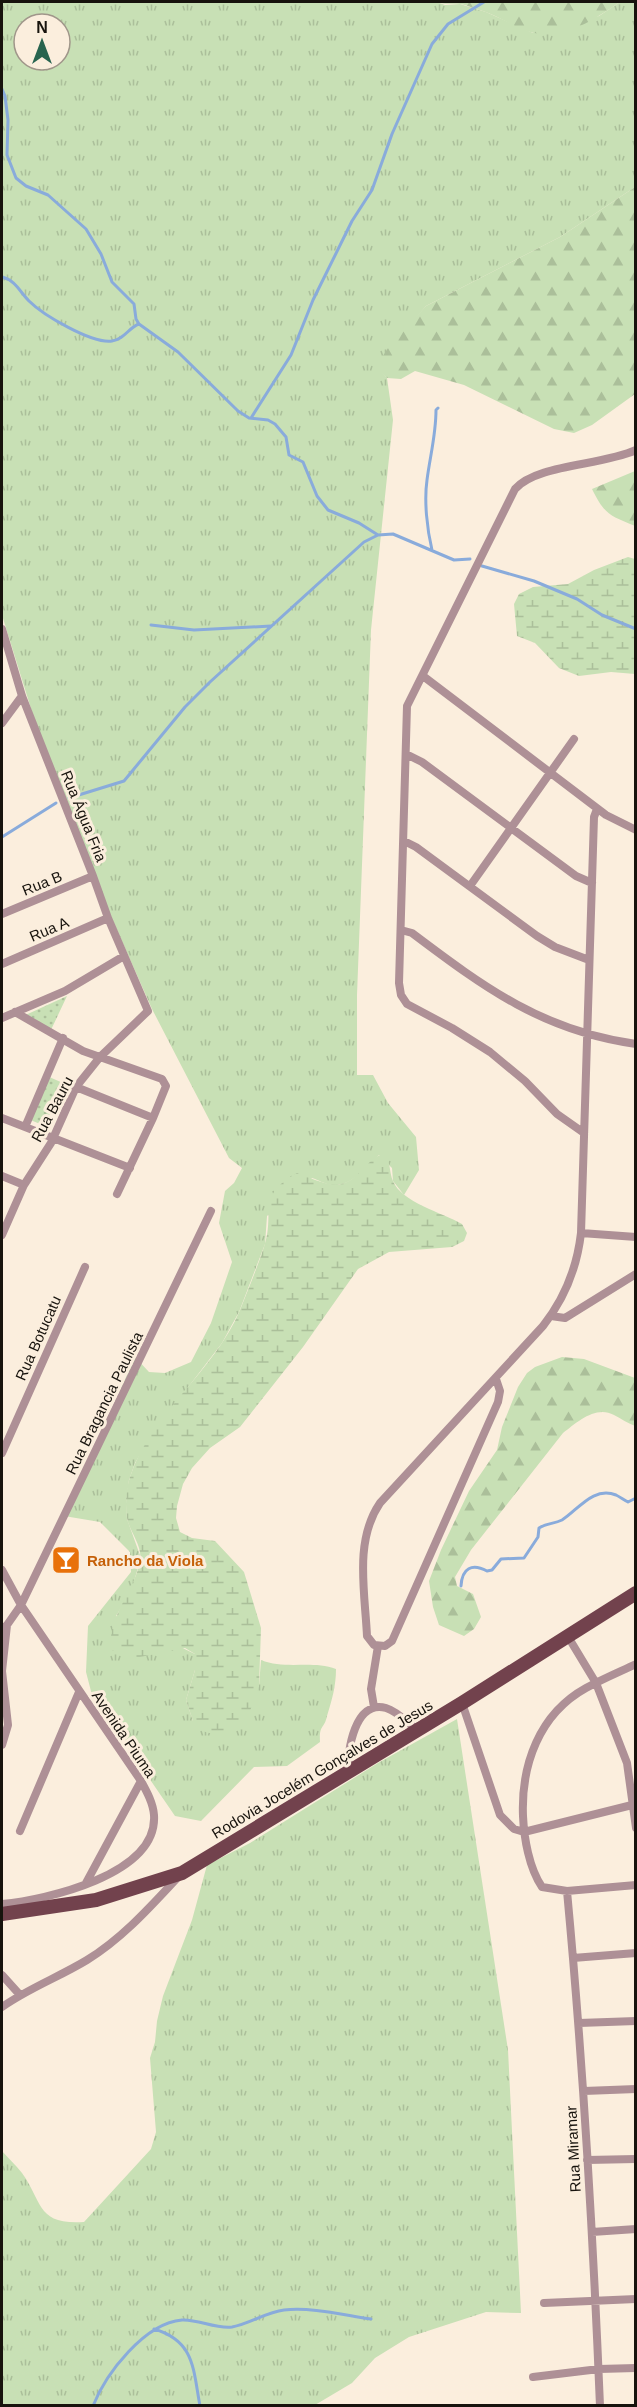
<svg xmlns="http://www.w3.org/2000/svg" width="637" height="2407" font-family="Helvetica,sans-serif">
	<defs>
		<pattern id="grass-tufts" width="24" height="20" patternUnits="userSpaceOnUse" patternTransform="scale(1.5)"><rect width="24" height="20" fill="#c8e0b5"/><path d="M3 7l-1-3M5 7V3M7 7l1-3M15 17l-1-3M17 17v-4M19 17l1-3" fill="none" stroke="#abbf9a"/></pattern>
		<pattern id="forest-firs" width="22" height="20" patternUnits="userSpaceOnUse" patternTransform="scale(1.5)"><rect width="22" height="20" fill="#c8e0b5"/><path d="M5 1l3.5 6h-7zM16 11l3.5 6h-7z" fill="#abbf9a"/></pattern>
		<pattern id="wetland-marsh" width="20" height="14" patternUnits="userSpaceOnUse" patternTransform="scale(1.5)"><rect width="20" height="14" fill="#c8e0b5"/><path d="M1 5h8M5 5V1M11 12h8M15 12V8" fill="none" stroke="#abbf9a"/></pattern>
		<pattern id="park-dots" width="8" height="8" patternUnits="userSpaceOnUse" patternTransform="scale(1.5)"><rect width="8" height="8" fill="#c8e0b5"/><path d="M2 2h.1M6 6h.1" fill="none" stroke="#abbf9a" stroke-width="1.8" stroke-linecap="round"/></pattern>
	</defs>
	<rect width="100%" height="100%" fill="#fbeedd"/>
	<path fill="url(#grass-tufts)" fill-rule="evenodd" d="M2 2H437L445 5 460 4 486 12 533 33 599 16 620 2H635V187L560 237 426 306 410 325 381 371 387 378 393 420 371 630 357 995V1075H373L388 1103 416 1137 419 1170 404 1195 393 1181 392 1168 379 1155C366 1168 351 1187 331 1185 325 1184 318 1180 312 1178L267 1216 265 1244 239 1312 222 1343 153 1433 135 1463 129 1480 126 1502 127 1519 141 1558 131 1591 116 1616 195 1654V1670L186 1700 193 1721 259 1686 261 1660C285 1670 312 1660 336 1669 336 1686 332 1700 327 1716 324 1730 319 1724 320 1742L287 1766 254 1767 201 1821 175 1816 92 1695 86 1672 88 1626 131 1572 130 1552 100 1522 64 1516 135 1357 149 1372 165 1373 191 1362 211 1323 232 1262 219 1223 225 1191 234 1183 242 1168 229 1158 152 1009 87 862 46 757 2 615ZM24 24H60V60H24Z
		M457 1719 508 2050 521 2313 486 2312 409 2337 375 2358 352 2383 315 2405H2V2151C8 2158 16 2165 22 2173 43 2202 36 2225 84 2222L151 2149 156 2132 150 2058 155 2042 157 2021 163 1996 192 1920 207 1865 250 1843 378 1763Z"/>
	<path fill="url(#forest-firs)" d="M437 2H620C595 19 566 39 534 33 518 30 499 16 483 11 476 9 467 5 460 4 451 3 446 5 437 2Z
		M635 187V394L592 425 574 433 554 429 464 385 415 371 401 379 387 378 381 372V359L390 345 426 306 560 237Z
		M635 471V526C609 515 605 515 592 489Z
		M562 1357 584 1359 635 1378V1426C627 1423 622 1419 614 1415 596 1405 577 1422 563 1433L471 1550 455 1577 457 1586 473 1594 481 1617 474 1629 464 1636 439 1625 433 1607 429 1581 441 1550 469 1491 497 1450 502 1427 518 1387 527 1373 535 1367Z"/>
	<path fill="url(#wetland-marsh)" d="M628 557 635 559V674L611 672 579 676 559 668 535 643 517 636 514 604 519 594 533 587 568 584 594 570Z
		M385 1154C391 1163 389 1172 393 1181 401 1202 443 1213 462 1224L467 1233 464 1241 452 1247 389 1252 358 1269 303 1347 240 1427 210 1448 192 1468 183 1484 177 1506 176 1518 180 1532 192 1538 215 1541 244 1572 261 1628 259 1686 250 1711 233 1730 213 1734 202 1731 193 1721 186 1700 195 1670V1654L185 1648 135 1658 112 1650C105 1620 135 1591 140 1561 143 1546 129 1531 127 1518 125 1505 126 1489 130 1477 151 1413 214 1372 240 1310 248 1290 257 1268 264 1247 276 1213 255 1196 297 1173 307 1176 318 1182 329 1184 357 1190 365 1156 385 1154Z"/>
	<path fill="url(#park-dots)" d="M67 996 50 1032 19 1018Z
		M47 1076 63 1083 45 1126 28 1119Z"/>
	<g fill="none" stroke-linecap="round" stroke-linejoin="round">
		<path stroke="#89abdb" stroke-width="3" d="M2 89 5 96 8 120 7 155 16 178 26 186 48 195 86 229 101 254 112 282 134 304 136 319 139 324 178 352 238 411 249 418 268 420 275 424 286 437 289 455 303 462 317 496 328 510 359 523 378 535
			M2 277C15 280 20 292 29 301 43 315 92 344 112 341 125 339 128 328 139 324
			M251 418 291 355 313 300 352 221 372 190 392 134 432 44 448 24 484 2
			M432 550C427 529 424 501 427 480 430 456 436 435 436 410L438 408
			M482 566 534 581 577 599 602 615 636 629
			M151 625 194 630 271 626
			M69 798 124 781 185 707 210 682 364 542 378 535 393 534 454 560 470 559
			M2 837 56 803
			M461 1586C462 1568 472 1563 487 1571L492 1570 501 1559 524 1558 538 1537 539 1528C547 1523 554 1524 562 1520 578 1510 593 1486 616 1495 620 1497 624 1500 628 1502L636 1498
			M154 2329C195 2341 193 2369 200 2406
			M93 2406C106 2373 145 2323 182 2320 198 2319 215 2329 232 2327 250 2324 266 2312 284 2310 312 2307 343 2315 371 2319"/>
		<path stroke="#ae9096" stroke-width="8" d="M2 629 22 696 93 876 108 918 148 1011 100 1057 76 1087 51 1143 24 1185 2 1235
			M423 676 606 815 636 830
			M2 723 22 696
			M406 754 422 762 576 876 592 883
			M404 841 416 847 537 936 555 947 589 960
			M470 886 574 739
			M2 914 93 876
			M401 930 412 933C485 988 543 1031 636 1044
			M2 964 108 918
			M15 1012 83 1051 162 1079 166 1086 153 1118 117 1194
			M2 1018 65 991 124 956
			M76 1087 153 1118
			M2 1118 130 1168
			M25 1127 63 1038
			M584 1133 557 1114 525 1081 490 1052 452 1028 407 1004 401 995 399 983 407 706 515 489C537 464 601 466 636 450
			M2 1176 24 1185
			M581 1233 636 1237
			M551 1316 565 1318 636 1274
			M496 1379 500 1391 498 1402 392 1641 385 1646 374 1645 367 1636C365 1592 354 1541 380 1503L543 1326C565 1298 577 1268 581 1233L594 817 597 809
			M2 1453 85 1267
			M2 1570 21 1605 141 1781C147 1792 153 1803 154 1815 158 1875 45 1900 2 1904
			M2 1629 7 1625 21 1605 211 1211
			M567 1635 596 1683 627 1763 636 1828
			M636 1664C619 1672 602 1679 586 1688 539 1714 521 1765 523 1816 524 1838 529 1868 542 1887L567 1891 636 1885
			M462 1703 500 1815 514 1829 524 1832 632 1805
			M374 1707 371 1689 378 1646
			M2 1745 8 1725 2 1671 7 1625
			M348 1772C347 1751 355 1699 386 1708 397 1711 408 1723 417 1730
			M20 1831 79 1692
			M86 1883 141 1781
			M567 1891C583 2062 593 2234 600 2406
			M573 1958 636 1953
			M2 1975 20 1995
			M2 2007C29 1988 59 1977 87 1960 123 1938 152 1905 180 1875
			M579 2023 636 2021
			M584 2091 636 2089
			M587 2160 636 2159
			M592 2232 636 2229
			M544 2303 636 2299
			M533 2377 599 2369 636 2368"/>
		<path stroke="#72424d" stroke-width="14" d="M2 1914 96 1900 182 1873 462 1703 636 1593"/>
	</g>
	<defs>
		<g id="bar-square" transform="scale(1.5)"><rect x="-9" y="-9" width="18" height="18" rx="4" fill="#e8710a" stroke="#fbeedd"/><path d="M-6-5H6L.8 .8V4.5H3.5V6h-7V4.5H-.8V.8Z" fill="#fff"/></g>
	</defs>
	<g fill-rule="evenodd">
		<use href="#bar-square" x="66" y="1560"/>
	</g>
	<g text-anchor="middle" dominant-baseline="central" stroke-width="6" stroke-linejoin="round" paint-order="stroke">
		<g font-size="15" fill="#17130d" stroke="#fbeedd">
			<text transform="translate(84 816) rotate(68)">Rua Água Fria</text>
			<text transform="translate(42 883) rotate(-22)">Rua B</text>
			<text transform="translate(49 929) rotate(-23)">Rua A</text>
			<text transform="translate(52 1109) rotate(-62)">Rua Bauru</text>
			<text transform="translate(38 1338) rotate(-66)">Rua Botucatu</text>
			<text transform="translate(104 1403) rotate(-64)">Rua Bragancia Paulista</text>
			<text transform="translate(124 1734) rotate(56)">Avenida Piuma</text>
			<text transform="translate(322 1769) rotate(-31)">Rodovia Jocelém Gonçalves de Jesus</text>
			<text transform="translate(573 2149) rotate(-93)">Rua Miramar</text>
		</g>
		<g font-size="15" font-weight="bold" fill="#c56008" stroke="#fbeedd" text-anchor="start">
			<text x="87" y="1560">Rancho da Viola</text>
		</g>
	</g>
	<rect width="637" height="2407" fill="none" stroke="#17130d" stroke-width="6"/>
	<g transform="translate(42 42)"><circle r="28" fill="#fbeedd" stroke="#a0968a" stroke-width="1.5"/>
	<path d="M0-4.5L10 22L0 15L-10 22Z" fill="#28644f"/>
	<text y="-9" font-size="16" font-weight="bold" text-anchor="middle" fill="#17130d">N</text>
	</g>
</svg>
